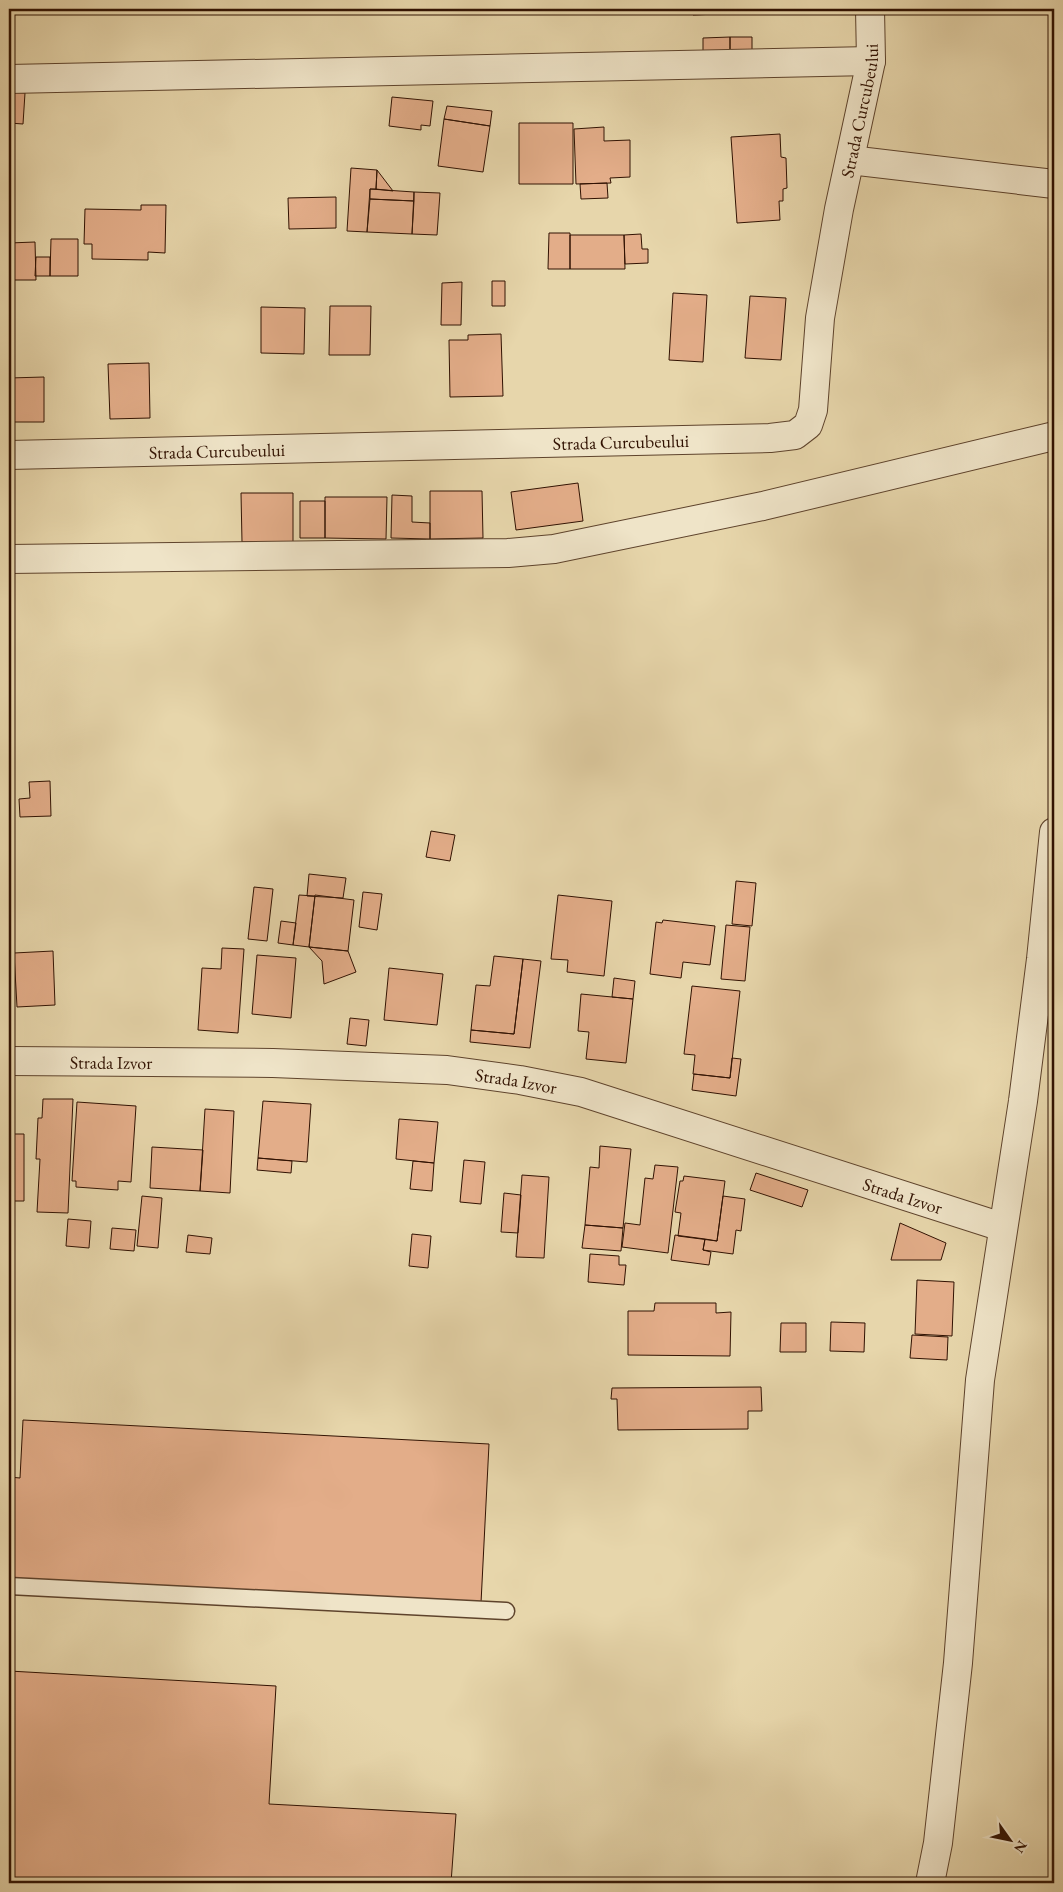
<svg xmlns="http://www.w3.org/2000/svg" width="1063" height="1892" font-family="'EB Garamond',serif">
	<rect width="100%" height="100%" fill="#e7d6ab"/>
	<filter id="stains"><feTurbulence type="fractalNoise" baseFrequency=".004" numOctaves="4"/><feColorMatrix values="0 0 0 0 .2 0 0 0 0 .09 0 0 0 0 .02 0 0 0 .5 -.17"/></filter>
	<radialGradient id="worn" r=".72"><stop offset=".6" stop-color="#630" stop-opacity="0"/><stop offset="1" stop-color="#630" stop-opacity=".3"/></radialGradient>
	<path fill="#e3ad89" stroke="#311202" d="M693 9H727V12H719L718 14 693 15Z
		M754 9H770V14H754Z
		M730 37H752V53H730Z
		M730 37V53L703 54V38Z
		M9 92 25 93 23 124 9 123Z
		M392 97 433 101 430 126 421 125V130L389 126Z
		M447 106 492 111 490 126 444 119Z
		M444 119 490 126 483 172 438 166Z
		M519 123H573V184H519Z
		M604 127V141L630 140V177L610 178 611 183 576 184 574 129Z
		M780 134 781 157 786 158 787 188 783 189V201H779L780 220 737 223 731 137Z
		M351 168 377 170 376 189H370L367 232 347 231Z
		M377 170 393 191 376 189Z
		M607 183 608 198 581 199 580 184Z
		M370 189 414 192V201L370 199Z
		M414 192 440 193 437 235 412 234Z
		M336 197V228L289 229 288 198Z
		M370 199 414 201 412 234 367 232Z
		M141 205H166L165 253 148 252V260L92 259V244H84L85 209 141 210Z
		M549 233H570V269H548Z
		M641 234 642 249H648V263L625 264 624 235Z
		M570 235H624L625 269H570Z
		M51 239H78V276H50Z
		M35 242 36 280H9V243Z
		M36 257H50V276H35Z
		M492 281H505V306H492Z
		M462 282 461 325H441L442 283Z
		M673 293 707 295 703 362 669 360Z
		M750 296 786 298 781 360 745 358Z
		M330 306H371L370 355H329Z
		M261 307 305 308 304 354 261 353Z
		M501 334 503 396 450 397 449 340H468V335Z
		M149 363 150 418 110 419 108 364Z
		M44 377V422H9V378Z
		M578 483 583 521 516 530 511 492Z
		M430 491H482L483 538 430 539Z
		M241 493H293V542H242Z
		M392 495 412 496V522L430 523V539L391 538Z
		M325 497H387L386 539 325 538Z
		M300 501H325V538H300Z
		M50 781 51 816 20 817 19 799 30 798 29 782Z
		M431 831 455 835 450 861 426 857Z
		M309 874 346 878 343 898 307 896Z
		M736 881 756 883 752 926 732 924Z
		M254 887 273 889 267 941 248 939Z
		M363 892 382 894 377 930 359 927Z
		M299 895 315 896 309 947 293 945Z
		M315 895 354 900 348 951 309 947Z
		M558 895 612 901 604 976 567 972 568 960 551 959Z
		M663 920 715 926 710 965 683 962 681 978 650 974 656 922 662 923Z
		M281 921 296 923 293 945 278 943Z
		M726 925 750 927 745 981 721 979Z
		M309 947 348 951 356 972 324 984 322 961Z
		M222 948 244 949 238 1033 198 1030 202 968 221 969Z
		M53 951 55 1005 17 1007 14 953Z
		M257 955 296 958 291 1018 252 1014Z
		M494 956 523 959 514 1034 471 1030 476 985 490 986Z
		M523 959 541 961 530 1048 470 1042 471 1030 514 1034Z
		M389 968 443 974 437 1025 384 1020Z
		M614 978 635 981 633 999 612 997Z
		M692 986 740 991 730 1078 693 1074 695 1055 684 1054Z
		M581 994 633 999 626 1063 586 1059 589 1032 578 1031Z
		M350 1018 369 1020 366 1046 347 1044Z
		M732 1058 741 1059 736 1096 692 1090 694 1074 730 1078Z
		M43 1099H73L68 1213 37 1212 40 1159H36L38 1118H42Z
		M263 1101 311 1104 307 1162 258 1158Z
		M77 1102 136 1106 131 1182 118 1181V1190L76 1187V1181H72Z
		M205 1109 234 1111 230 1193 200 1191Z
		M399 1119 438 1122 434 1163 396 1159Z
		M9 1134H24V1201H9Z
		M600 1146 631 1149 623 1228 585 1225 590 1167 599 1168Z
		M152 1147 203 1150 200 1191 150 1188Z
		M258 1158 292 1161 291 1173 257 1170Z
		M464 1160 485 1162 481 1204 460 1202Z
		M413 1161 434 1163 432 1191 410 1189Z
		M655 1165 678 1167 668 1253 622 1247 625 1223 640 1225 645 1178 653 1179Z
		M756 1173 808 1190 802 1207 750 1190Z
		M522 1175 549 1177 544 1258 516 1257Z
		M684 1176 725 1181 717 1241 678 1236 681 1213 675 1212 680 1181H683Z
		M504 1193 521 1195 518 1233 501 1232Z
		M142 1196 162 1198 158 1248 137 1246Z
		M723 1196 745 1199 741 1231 736 1230 733 1254 703 1250 705 1239 717 1241Z
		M68 1219 91 1221 89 1248 66 1246Z
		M900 1223 946 1243 941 1260H891Z
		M585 1225 623 1228 621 1251 582 1248Z
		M112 1228 136 1230 134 1251 110 1249Z
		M412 1234 431 1236 428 1268 409 1266Z
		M188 1235 212 1238 210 1254 186 1252Z
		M675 1235 705 1239 703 1250 711 1252 709 1265 671 1260Z
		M590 1254 619 1256V1265H626L624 1285 588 1282Z
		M917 1280 954 1282 952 1336 915 1334Z
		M655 1303H716V1313L731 1312 730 1356 628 1355V1311H654Z
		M831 1322 865 1323 864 1352 830 1351Z
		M781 1323H806V1352H780Z
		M912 1335 948 1337 947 1360 910 1358Z
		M761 1387 762 1411H748V1429L618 1430 617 1399H611L612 1388Z
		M23 1420 489 1444 481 1603 9 1579V1477L20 1478Z
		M9 1671 276 1686 269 1804 456 1814 451 1883H9Z"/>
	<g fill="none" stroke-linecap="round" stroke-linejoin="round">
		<g stroke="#5e432c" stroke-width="19">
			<path id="lane" d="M9 1586 506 1611"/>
		</g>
		<g stroke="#5e432c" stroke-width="30">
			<g id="street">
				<path d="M9 79 871 61"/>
				<path d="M850 160 1054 184"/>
				<path id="s1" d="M9 455 770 438 795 435 808 425 813 410 820 318 839 209 871 61 870 9"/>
				<path d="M9 559 508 553 554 549 763 506 1054 436"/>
				<path id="s2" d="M9 1061 273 1063 447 1070 520 1080 581 1092 1002 1227"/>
				<path d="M930 1883 938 1843 958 1663 980 1380 1023 1101 1041 959 1054 832"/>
			</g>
		</g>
		<use href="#lane" stroke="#efe4c8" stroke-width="16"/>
		<use href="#street" stroke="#efe4c8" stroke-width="28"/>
	</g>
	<g text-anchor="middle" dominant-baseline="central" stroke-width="4" stroke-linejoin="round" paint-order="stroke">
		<g font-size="18" fill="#311202" stroke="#efe4c8">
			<text stroke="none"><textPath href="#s1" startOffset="1122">Strada Curcubeului</textPath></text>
			<text stroke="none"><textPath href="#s1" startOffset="612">Strada Curcubeului</textPath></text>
			<text stroke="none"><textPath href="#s1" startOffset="208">Strada Curcubeului</textPath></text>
			<text stroke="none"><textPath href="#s2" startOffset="102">Strada Izvor</textPath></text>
			<text stroke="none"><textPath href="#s2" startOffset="508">Strada Izvor</textPath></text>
			<text stroke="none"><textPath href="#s2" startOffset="912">Strada Izvor</textPath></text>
		</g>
	</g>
	<rect width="1063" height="1892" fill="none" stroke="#e7d6ab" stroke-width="30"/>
	<rect x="10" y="10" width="1043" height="1872" fill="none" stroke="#311202" stroke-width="2.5"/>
	<rect x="15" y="15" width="1033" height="1862" fill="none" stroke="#311202"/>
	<g transform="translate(1010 1840) rotate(123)" stroke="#efe4c8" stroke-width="4" paint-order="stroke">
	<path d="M0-4L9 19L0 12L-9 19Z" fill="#311202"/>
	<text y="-8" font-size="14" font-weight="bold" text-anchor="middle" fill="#311202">N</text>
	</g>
	<rect width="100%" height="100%" filter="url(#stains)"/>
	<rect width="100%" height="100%" fill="url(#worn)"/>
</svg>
